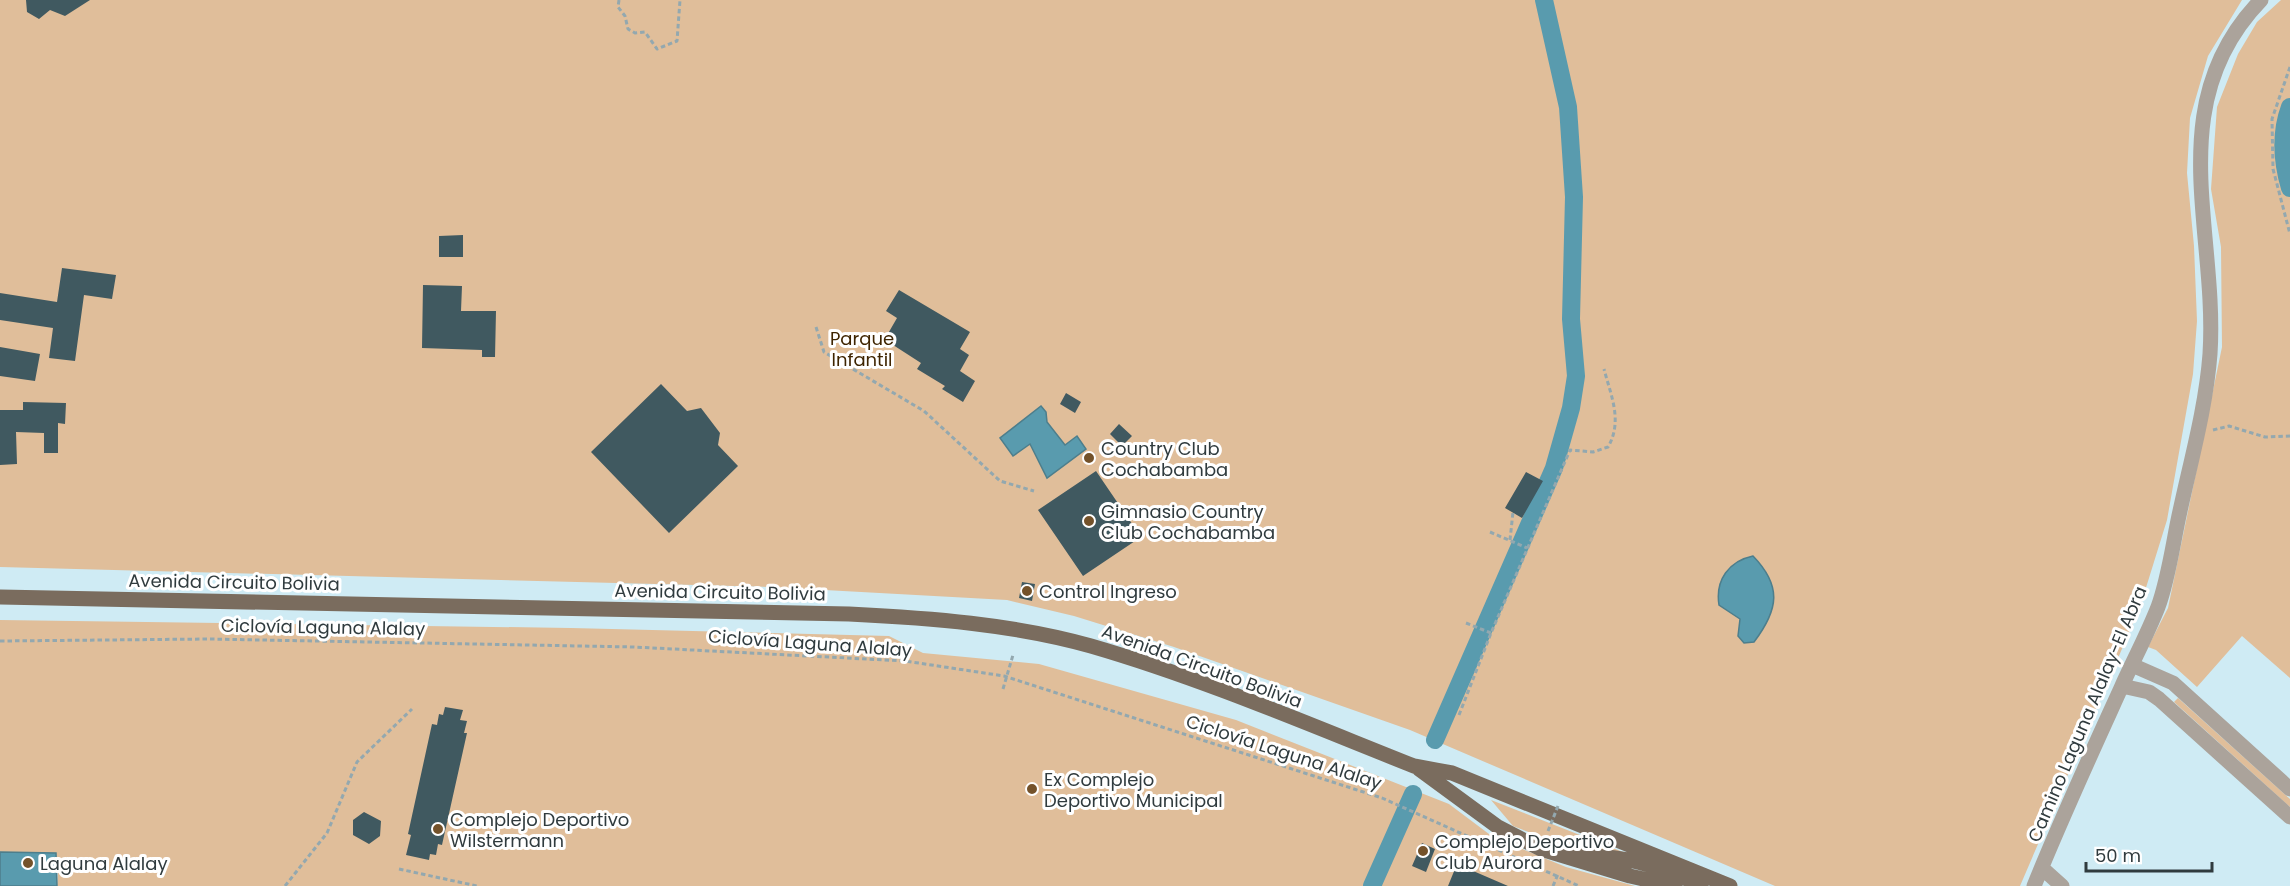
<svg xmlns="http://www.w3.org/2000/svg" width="2290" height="886" font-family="Poppins,sans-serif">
	<rect width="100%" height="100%" fill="#cfebf4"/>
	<path fill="#e0be9a" d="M0 0H2242L2208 56 2190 118 2187 173 2194 246 2197 321 2193 374 2167 520 2140 607 2020 886H1775L1410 730 1174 647 1074 616 1007 600 770 587 0 567Z
		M2281 0H2290V678L2242 636 2197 687 2156 650 2148 647 2168 608 2222 347 2221 247 2211 189 2217 107 2238 54 2257 22Z
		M0 620 571 628 889 636 923 653 1039 664 1236 720 1449 804 1493 837 1566 867 1635 886H57L58 872 24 854 0 852Z
		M2178 698 2290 799V807L2174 702Z
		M1491 800 1623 852 1575 850 1513 826Z"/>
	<path fill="#599bae" stroke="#4d7e8c" stroke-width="1.5" d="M1041 406 1046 412 1047 422 1065 445 1077 436 1086 449 1047 478 1030 444 1013 456 1000 438Z
		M1753 556C1782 586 1779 609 1754 642L1744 643 1738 636 1740 619 1719 605C1715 580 1729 561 1753 556Z
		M0 852 56 853 57 886H0Z"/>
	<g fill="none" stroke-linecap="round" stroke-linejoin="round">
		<path stroke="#599bae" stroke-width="18" d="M2290 107C2280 134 2282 161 2290 188
			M1435 740 1554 468 1571 408 1576 376 1571 319 1574 197 1568 107 1544 0
			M1372 886 1413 794"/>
	</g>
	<path fill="#405960" d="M26 0H90L65 16 50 10 39 19 27 12Z
		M463 235V257H439V236Z
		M62 268 116 275 112 299 84 295 75 361 49 358 53 328 0 320V293L57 302Z
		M423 285 462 286 461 311H496L495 357H482V350L422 348Z
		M899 290 970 332 960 349 969 355 960 371 975 381 963 402 942 389 945 386 917 369 921 363 890 343 891 341 886 337 897 318 886 311Z
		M0 347 40 354 35 381 0 376Z
		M661 384 687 411 701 408 720 433 718 445 738 466 669 533 591 452Z
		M1066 393 1081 402 1075 413 1060 404Z
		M23 402 66 403 65 424 58 423V453H44V433L16 432 17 464 0 465V410H23Z
		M1119 424 1132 436 1122 446 1110 434Z
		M1096 471 1141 537 1083 576 1038 510Z
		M1526 472 1543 481 1522 518 1505 508Z
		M1022 582 1035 584 1032 601 1019 598Z
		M445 707 463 710 460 720 467 721 464 733H467L442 845 438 844 436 855 430 854 429 860 406 855 411 835 408 834 432 724 437 725 439 714 443 715Z
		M364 812 381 821 380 836 369 844 353 835V820Z
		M1422 843 1435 849 1426 872 1412 866Z
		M1457 864 1508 886H1448Z"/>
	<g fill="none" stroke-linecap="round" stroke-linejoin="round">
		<path stroke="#93a8af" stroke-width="3" stroke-dasharray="4.5 3" stroke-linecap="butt" d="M619 0 618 7 625 16 628 29 635 33 645 32 657 49 677 41 680 0
			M2290 67 2272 119 2273 169 2290 234
			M816 327 824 352 924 411 1000 481 1034 491
			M2213 430 2229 426 2265 437 2290 436
			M1490 532 1527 548
			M1510 540 1513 512
			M1466 623 1491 633
			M0 641 208 639 634 647 905 661 1004 676 1382 798 1579 886
			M1003 689 1013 655
			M1459 715 1491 633 1570 450 1593 452 1608 447C1623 421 1611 396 1604 369
			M1509 866 1514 857
			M399 869 477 886
			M285 886 327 833 357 762 412 709
			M1553 886 1558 874"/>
		<path stroke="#aba39b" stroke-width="15" d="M2132 665 2173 683 2290 789
			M2122 686 2149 692 2159 699 2290 817
			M2042 868 2062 886
			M2034 886C2061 819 2091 754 2121 688 2133 661 2147 635 2158 607 2169 577 2173 542 2180 511 2191 460 2206 407 2210 354 2218 230 2160 104 2261 0"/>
		<path stroke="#7a6c5e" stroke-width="15" d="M0 597 849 614C930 618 1012 624 1091 646 1201 678 1308 724 1414 766L1452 773 1730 886
			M1419 769 1498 827 1541 849 1630 876 1675 886
			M1574 856C1620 854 1661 865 1701 886"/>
		<path stroke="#93a8af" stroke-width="3" stroke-dasharray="4.5 3" stroke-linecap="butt" d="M1548 831 1558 806"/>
	</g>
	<g fill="#74522a" stroke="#fff" stroke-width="2">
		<circle cx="1089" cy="458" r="6"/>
		<circle cx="1089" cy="521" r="6"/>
		<circle cx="1027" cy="591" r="6"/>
		<circle cx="1032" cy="789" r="6"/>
		<circle cx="438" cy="829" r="6"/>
		<circle cx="1423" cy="851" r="6"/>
		<circle cx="28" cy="863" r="6"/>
	</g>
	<g text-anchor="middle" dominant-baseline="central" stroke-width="6" stroke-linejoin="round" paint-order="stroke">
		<g font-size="18" fill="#3e2401" stroke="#fff">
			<text x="862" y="338">Parque<tspan x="862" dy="21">Infantil</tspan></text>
		</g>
		<g font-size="18" fill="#303b3e" stroke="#fff" text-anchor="start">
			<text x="1101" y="448">Country Club<tspan x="1101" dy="21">Cochabamba</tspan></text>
			<text x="1101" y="511">Gimnasio Country<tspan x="1101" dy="21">Club Cochabamba</tspan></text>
			<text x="1039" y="591">Control Ingreso</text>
			<text x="1044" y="779">Ex Complejo<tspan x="1044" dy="21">Deportivo Municipal</tspan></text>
			<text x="450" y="819">Complejo Deportivo<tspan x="450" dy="21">Wilstermann</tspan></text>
			<text x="1435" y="841">Complejo Deportivo<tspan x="1435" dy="21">Club Aurora</tspan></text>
			<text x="40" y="863">Laguna Alalay</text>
		</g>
		<g font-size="18" fill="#303b3e" stroke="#fff">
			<text transform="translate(234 582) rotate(1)">Avenida Circuito Bolivia</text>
			<text transform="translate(720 592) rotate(1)">Avenida Circuito Bolivia</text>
			<text transform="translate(323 627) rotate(1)">Ciclovía Laguna Alalay</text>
			<text transform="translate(810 643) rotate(4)">Ciclovía Laguna Alalay</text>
			<text transform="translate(1202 666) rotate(20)">Avenida Circuito Bolivia</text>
			<text transform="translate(2087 714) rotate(-67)">Camino Laguna Alalay-El Abra</text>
			<text transform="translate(1284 752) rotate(18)">Ciclovía Laguna Alalay</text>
		</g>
	</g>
	<path d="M2086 862v9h126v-9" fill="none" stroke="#303b3e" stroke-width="3"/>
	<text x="2095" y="862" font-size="18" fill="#303b3e" stroke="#ffffff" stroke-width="4.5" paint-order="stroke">50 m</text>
</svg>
